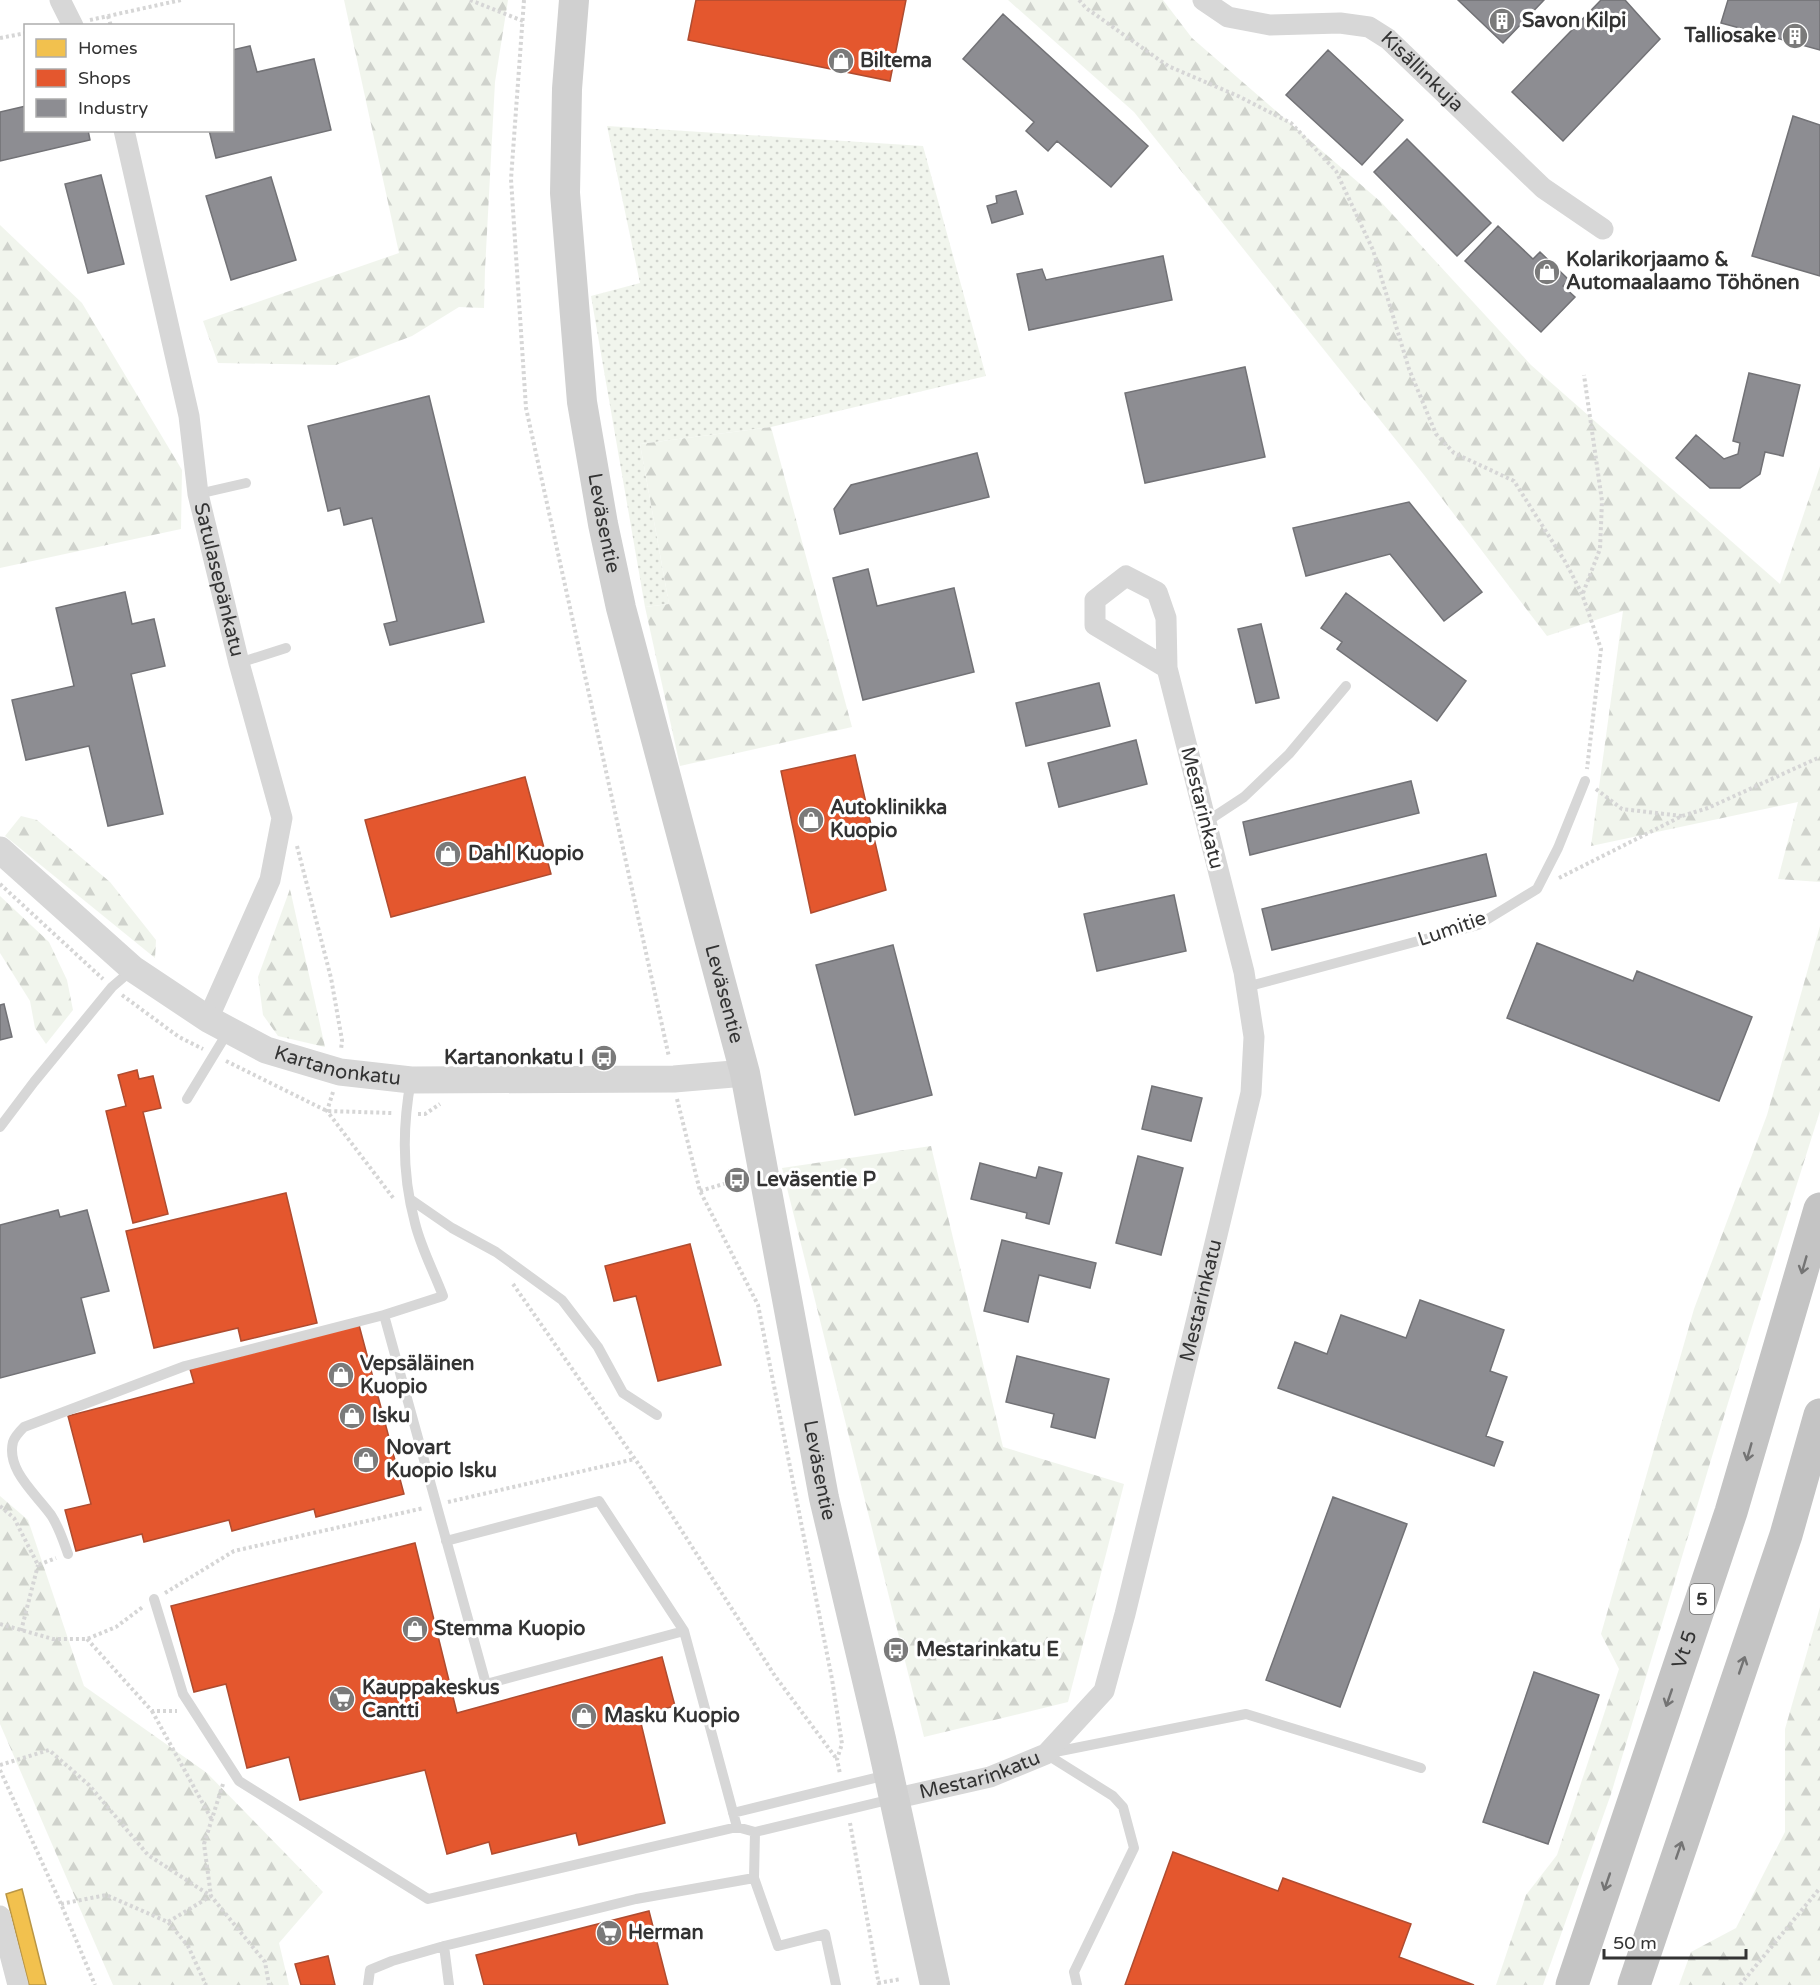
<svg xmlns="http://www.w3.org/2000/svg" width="1820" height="1985" font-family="'Varela Round',sans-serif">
	<defs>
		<pattern id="green-dots" width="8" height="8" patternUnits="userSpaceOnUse" patternTransform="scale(1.5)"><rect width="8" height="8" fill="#f1f5ed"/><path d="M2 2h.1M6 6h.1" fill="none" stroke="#cfd2cc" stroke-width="1.8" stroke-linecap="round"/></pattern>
		<pattern id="forest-firs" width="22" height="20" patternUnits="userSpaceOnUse" patternTransform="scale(1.5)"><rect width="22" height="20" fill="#f1f5ed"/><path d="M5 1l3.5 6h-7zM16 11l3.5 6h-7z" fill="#cfd2cc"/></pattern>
	</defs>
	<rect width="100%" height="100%" fill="#fff"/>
	<path fill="url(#green-dots)" d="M607 126 923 146 986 376 771 427 640 444 669 604 645 607 591 296 640 283Z"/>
	<path fill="url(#forest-firs)" d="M344 0H508L495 82 485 270 484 308 459 307 412 336 336 365 218 363 203 321 399 253Z
		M1008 0H1163L1192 38 1382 203 1531 365 1780 584 1820 466V882L1778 879 1798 802 1591 846 1623 611 1547 636 1424 475 1134 112Z
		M0 225 82 303 182 470 181 529 0 568Z
		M771 427 852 727 680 766 645 607 669 604 640 444Z
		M21 816 37 820 110 882 156 940 155 958 5 836Z
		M290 889 325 1047 278 1036 263 1015 258 977Z
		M0 896 49 942 67 980 73 1010 46 1044 35 1028 30 1001 0 953Z
		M1820 926V1111L1728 1403 1611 1794 1543 1985H1496L1526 1895 1557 1855 1619 1669 1601 1634 1694 1309 1767 1115Z
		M931 1146 1003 1447 1124 1484 1068 1702 924 1737 782 1168Z
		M0 1496 28 1520 84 1686 207 1773 323 1892 279 1943 289 1985H113L0 1724Z
		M1820 1607V1985H1679L1691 1952 1736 1928 1785 1832V1729Z"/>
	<path fill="#f2c14e" stroke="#b99646" stroke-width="1.5" d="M22 1889 46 1985H29L6 1894Z"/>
	<path fill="#e4572e" stroke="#af4c30" stroke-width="1.5" d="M696 0H906L890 81 688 40Z
		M855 755 886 890 811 913 781 771Z
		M525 777 551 874 391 917 365 820Z
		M137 1070 139 1079 153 1076 161 1108 143 1112 168 1214 133 1223 106 1111 126 1106 118 1075Z
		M286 1193 317 1323 241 1341 238 1328 154 1348 126 1231Z
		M690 1244 721 1365 658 1381 636 1296 614 1301 605 1266Z
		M359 1325 404 1494 316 1517 314 1509 232 1531 229 1520 144 1542 142 1534 76 1551 65 1510 91 1504 68 1416 194 1383 190 1369Z
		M415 1543 457 1713 662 1657 675 1706 639 1715 665 1823 579 1845 576 1833 492 1854 489 1842 447 1854 425 1770 300 1800 289 1757 247 1768 226 1684 194 1692 171 1606Z
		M1173 1852 1278 1891 1283 1878 1411 1924 1399 1957 1474 1985H1125Z
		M649 1911 668 1985H484L476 1955Z
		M328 1956 335 1985H301L295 1964Z"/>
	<path fill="#8d8d92" stroke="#727276" stroke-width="1.5" d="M1458 0H1544L1503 43Z
		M1601 0H1625L1660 39 1563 141 1512 92Z
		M1728 0H1820V50L1721 23Z
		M1003 14 1148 146 1111 187 1057 141 1048 151 1026 131 1034 122 963 59Z
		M250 46 257 72 314 59 331 130 216 158 209 130H232V50Z
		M1328 50 1403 120 1362 165 1286 95Z
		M26 106V130H88L90 140 0 161V112Z
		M1793 116 1820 125V276L1752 256Z
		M1407 139 1491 223 1457 256 1374 172Z
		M101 175 124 264 88 273 65 184Z
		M271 177 296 260 231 280 206 196Z
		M1016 191 1023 214 992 223 987 206 997 203 996 196Z
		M1498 226 1533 259 1540 252 1569 280 1563 286 1575 297 1541 332 1465 261Z
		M1163 256 1172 300 1029 330 1017 274 1042 269 1046 280Z
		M1245 367 1265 457 1145 483 1125 393Z
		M1749 373 1800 385 1783 456 1765 452 1760 474 1740 488H1710L1676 458 1696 435 1724 459 1738 454 1740 443 1733 441Z
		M429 396 484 622 390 645 384 624 397 621 372 518 344 525 340 508 328 511 308 426Z
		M977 453 989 497 840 534 834 509 851 485Z
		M1409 502 1482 592 1444 621 1390 554 1306 576 1293 528Z
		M868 569 877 606 954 588 974 672 863 700 833 578Z
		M125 592 132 624 154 619 165 666 131 674 163 814 108 826 89 746 26 760 12 700 74 686 56 608Z
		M1346 593 1466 681 1437 721 1337 649 1342 642 1321 628Z
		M1261 624 1279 698 1256 703 1238 629Z
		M1099 683 1110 726 1026 746 1016 703Z
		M1136 740 1147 784 1059 807 1048 763Z
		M1411 781 1419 813 1250 855 1243 822Z
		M1486 854 1496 896 1272 950 1262 909Z
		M1174 895 1186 951 1097 971 1084 914Z
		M1537 943 1633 981 1637 971 1752 1017 1719 1101 1507 1018Z
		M893 945 932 1095 855 1115 816 965Z
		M4 1004 12 1037 0 1040V1005Z
		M1152 1086 1202 1098 1191 1141 1142 1129Z
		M1138 1156 1183 1168 1161 1255 1116 1243Z
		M980 1163 1036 1178 1039 1167 1062 1173 1049 1224 1026 1218 1027 1213 971 1199Z
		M58 1210 60 1217 87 1210 109 1291 81 1298 95 1353 0 1378V1225Z
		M1002 1240 1096 1263 1090 1288 1039 1275 1028 1322 984 1311Z
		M1420 1300 1504 1330 1490 1371 1507 1377 1486 1436 1503 1442 1494 1466 1278 1388 1295 1342 1327 1354 1341 1315 1406 1338Z
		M1017 1356 1109 1379 1095 1438 1051 1427 1054 1414 1006 1402Z
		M1333 1497 1407 1524 1340 1707 1266 1680Z
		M1534 1672 1599 1695 1548 1844 1483 1822Z"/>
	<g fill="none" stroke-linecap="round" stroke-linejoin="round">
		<path stroke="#d6d6d6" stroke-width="4" stroke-dasharray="3 3" stroke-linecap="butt" d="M470 0 523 21
			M524 0 511 179 526 408 669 1057
			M1079 0 1086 8 1168 66 1238 96 1291 123 1336 171 1373 250 1409 369 1436 434 1454 453 1514 481 1566 563 1582 594 1601 649 1587 769
			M108 16 111 26
			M90 20 181 0
			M0 38 26 33
			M1583 593 1600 549 1602 501 1584 375
			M1596 789 1622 809 1682 816
			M297 846 331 978 342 1040 341 1050
			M1559 878 1682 816 1708 808 1820 757
			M0 884 103 979
			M122 995 179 1037 203 1049
			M226 1061 327 1111 392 1113
			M333 1092 327 1111 394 1199
			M677 1099 700 1191 758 1305 832 1679 842 1744 837 1759 840 1774
			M418 1114H425L440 1104
			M700 1191 737 1180
			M513 1284 644 1472 775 1676 836 1758
			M448 1502 635 1459
			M0 1506 14 1518 38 1565 56 1558
			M165 1593 234 1551 424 1508
			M0 1624 53 1639H87L116 1627 144 1606
			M21 1631 38 1565
			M87 1639 152 1711H177
			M152 1711 212 1820
			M0 1765 49 1750 89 1785 148 1855 211 1896 168 1922
			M0 1770 61 1904 95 1985
			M223 1784 204 1844 211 1896 265 1962 269 1985
			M850 1823 879 1985
			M61 1904 106 1895 168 1922 188 1946 206 1985
			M878 1983 901 1979
			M1740 1985 1820 1888"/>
		<path stroke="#d7d7d7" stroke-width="10" d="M198 494 246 483
			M239 663 286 648
			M1206 822 1244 797 1289 754 1346 686
			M1246 987 1478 925 1537 889 1558 848 1585 781
			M411 1080C402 1128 402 1175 415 1223 421 1248 434 1272 443 1296L384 1315 486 1684 684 1631 737 1827 755 1832 892 1799
			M187 1099 229 1030
			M0 1127 34 1082 112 987 133 969
			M410 1199 452 1228 496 1252 562 1300 598 1347 623 1393 657 1415
			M446 1541 599 1501 684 1631
			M68 1554C63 1540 59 1527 51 1515 36 1494 6 1470 13 1442 15 1436 20 1431 24 1427L185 1366 384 1315
			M154 1599 183 1694 239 1781 428 1899 737 1827
			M1050 1753 1246 1714 1421 1768
			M1046 1754 1113 1796 1123 1807 1134 1848 1074 1972 1077 1985
			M733 1813 887 1775
			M755 1832 754 1878 778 1946 825 1934 836 1985
			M444 1946 449 1985
			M368 1985 370 1970 392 1961 444 1946 636 1899 754 1878"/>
		<g stroke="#d7d7d7" stroke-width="21">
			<path d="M60 0 73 26"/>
			<path id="s1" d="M1203 0 1228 17 1270 25 1340 23 1369 27 1388 39 1543 188 1603 229"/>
			<path id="s2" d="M124 130 189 416 198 494 239 663 282 818 270 880 208 1019"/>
			<path id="s3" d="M893 1799 990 1777 1046 1754 1104 1691 1125 1614 1194 1331 1251 1093 1254 1037 1244 972 1167 668 1166 618 1157 592 1126 576 1095 600V625L1167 668"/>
			<path d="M0 1916 18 1985"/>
		</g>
		<path stroke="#d7d7d7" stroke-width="27" id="s4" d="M0 850 133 969 208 1019 266 1050 340 1072 411 1080 674 1079 745 1073"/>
		<path stroke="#d0d0d0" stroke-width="30" id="s5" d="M574 0 567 89 565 193 582 402 603 524 621 608 745 1073 824 1498 881 1739 935 1985"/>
		<g stroke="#c4c4c4" stroke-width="33">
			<path id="s6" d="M1572 1985 1731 1512 1820 1209"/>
			<path d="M1634 1985 1786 1535 1820 1415"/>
		</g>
	</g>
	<defs><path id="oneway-shaft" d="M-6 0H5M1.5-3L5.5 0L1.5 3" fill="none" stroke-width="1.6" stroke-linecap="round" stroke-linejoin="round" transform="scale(1.5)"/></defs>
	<g stroke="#747474">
		<use href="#oneway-shaft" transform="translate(1804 1265) rotate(106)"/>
		<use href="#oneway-shaft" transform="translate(1749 1452) rotate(106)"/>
		<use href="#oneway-shaft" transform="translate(1742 1665) rotate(-71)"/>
		<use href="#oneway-shaft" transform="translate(1669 1698) rotate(109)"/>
		<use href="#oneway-shaft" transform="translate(1679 1850) rotate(-71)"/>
		<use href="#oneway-shaft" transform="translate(1607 1882) rotate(109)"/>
	</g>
	<defs>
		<g id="building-disc" transform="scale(1.35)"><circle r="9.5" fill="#7a7a7a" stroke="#fff"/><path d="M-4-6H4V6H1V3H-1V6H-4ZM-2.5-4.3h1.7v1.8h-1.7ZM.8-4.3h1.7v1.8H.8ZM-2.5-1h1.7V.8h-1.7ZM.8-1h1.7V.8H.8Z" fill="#fff"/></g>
		<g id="shop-disc" transform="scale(1.35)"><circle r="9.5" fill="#7a7a7a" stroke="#fff"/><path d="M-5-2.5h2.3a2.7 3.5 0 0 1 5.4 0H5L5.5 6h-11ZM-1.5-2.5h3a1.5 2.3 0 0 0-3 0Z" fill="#fff"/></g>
		<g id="bus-disc" transform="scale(1.35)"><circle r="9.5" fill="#7a7a7a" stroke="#fff"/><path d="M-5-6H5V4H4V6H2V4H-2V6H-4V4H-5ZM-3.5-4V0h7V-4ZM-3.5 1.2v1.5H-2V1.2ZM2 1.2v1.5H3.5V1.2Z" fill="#fff"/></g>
		<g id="supermarket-disc" transform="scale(1.35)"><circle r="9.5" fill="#7a7a7a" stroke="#fff"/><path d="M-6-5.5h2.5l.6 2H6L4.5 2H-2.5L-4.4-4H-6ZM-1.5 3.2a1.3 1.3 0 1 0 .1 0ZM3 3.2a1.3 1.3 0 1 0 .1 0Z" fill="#fff"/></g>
	</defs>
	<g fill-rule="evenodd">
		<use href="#building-disc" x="1502" y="21"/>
		<use href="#building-disc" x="1795" y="36"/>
		<use href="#shop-disc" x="841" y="61"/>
		<use href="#shop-disc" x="1547" y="272"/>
		<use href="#shop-disc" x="811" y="820"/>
		<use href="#shop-disc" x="448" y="854"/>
		<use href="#bus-disc" x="604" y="1058"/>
		<use href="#bus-disc" x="737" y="1180"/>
		<use href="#shop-disc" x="341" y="1375"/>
		<use href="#shop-disc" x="352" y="1416"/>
		<use href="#shop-disc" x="366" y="1460"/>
		<use href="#shop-disc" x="415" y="1629"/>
		<use href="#bus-disc" x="896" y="1650"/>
		<use href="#supermarket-disc" x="342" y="1699"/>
		<use href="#shop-disc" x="584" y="1716"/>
		<use href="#supermarket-disc" x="609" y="1933"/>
	</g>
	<g text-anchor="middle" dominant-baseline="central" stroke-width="6" stroke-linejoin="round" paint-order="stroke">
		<rect fill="#fff" stroke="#707070" stroke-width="1.5" x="1690" y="1584" width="24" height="30" rx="4.5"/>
		<g font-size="18" font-weight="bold" fill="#333">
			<text x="1702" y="1599">5</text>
		</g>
		<g font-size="20" font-weight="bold" fill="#333" stroke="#fff" text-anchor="start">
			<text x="1522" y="21">Savon Kilpi</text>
			<text x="1776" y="36" text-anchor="end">Talliosake</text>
			<text x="860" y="61">Biltema</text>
			<text x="1566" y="260">Kolarikorjaamo &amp;<tspan x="1566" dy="23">Automaalaamo Töhönen</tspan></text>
			<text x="830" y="808">Autoklinikka<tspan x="830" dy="23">Kuopio</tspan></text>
			<text x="468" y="854">Dahl Kuopio</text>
			<text x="584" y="1058" text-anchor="end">Kartanonkatu I</text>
			<text x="756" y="1180">Leväsentie P</text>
			<text x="360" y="1364">Vepsäläinen<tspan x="360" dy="23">Kuopio</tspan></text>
			<text x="372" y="1416">Isku</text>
			<text x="386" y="1448">Novart<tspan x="386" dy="23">Kuopio Isku</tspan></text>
			<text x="434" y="1629">Stemma Kuopio</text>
			<text x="916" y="1650">Mestarinkatu E</text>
			<text x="362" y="1688">Kauppakeskus<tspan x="362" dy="23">Cantti</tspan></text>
			<text x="604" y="1716">Masku Kuopio</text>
			<text x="628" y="1933">Herman</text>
		</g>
		<g font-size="20" fill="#333" stroke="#fff">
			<text stroke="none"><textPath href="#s1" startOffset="242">Kisällinkuja</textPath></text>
			<text stroke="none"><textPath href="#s5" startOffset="526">Leväsentie</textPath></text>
			<text stroke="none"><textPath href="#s2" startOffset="460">Satulasepänkatu</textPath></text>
			<text transform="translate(1202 808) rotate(76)">Mestarinkatu</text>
			<text transform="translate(1452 929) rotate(-19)">Lumitie</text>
			<text stroke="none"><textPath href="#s5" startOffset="1012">Leväsentie</textPath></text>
			<text stroke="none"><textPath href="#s4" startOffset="408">Kartanonkatu</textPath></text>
			<text stroke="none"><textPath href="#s3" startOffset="648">Mestarinkatu</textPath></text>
			<text stroke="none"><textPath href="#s5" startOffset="1498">Leväsentie</textPath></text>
			<text stroke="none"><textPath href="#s6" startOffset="354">Vt 5</textPath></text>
			<text stroke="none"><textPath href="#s3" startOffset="90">Mestarinkatu</textPath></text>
		</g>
	</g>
	<rect x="24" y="24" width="210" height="108" fill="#ffffff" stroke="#adadad" stroke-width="1.5"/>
	<rect x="36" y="39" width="30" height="18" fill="#f2c14e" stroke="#adadad" stroke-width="1.5"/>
	<text x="78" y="54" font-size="18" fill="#333333">Homes</text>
	<rect x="36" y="69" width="30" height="18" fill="#e4572e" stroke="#adadad" stroke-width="1.5"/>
	<text x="78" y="84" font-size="18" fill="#333333">Shops</text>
	<rect x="36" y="99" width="30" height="18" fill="#8d8d92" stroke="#adadad" stroke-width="1.5"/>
	<text x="78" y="114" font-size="18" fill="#333333">Industry</text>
	<path d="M1604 1949v9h142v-9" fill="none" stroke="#333333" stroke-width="3"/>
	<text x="1613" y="1949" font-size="18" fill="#333333" stroke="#ffffff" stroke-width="4.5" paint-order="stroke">50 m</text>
</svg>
